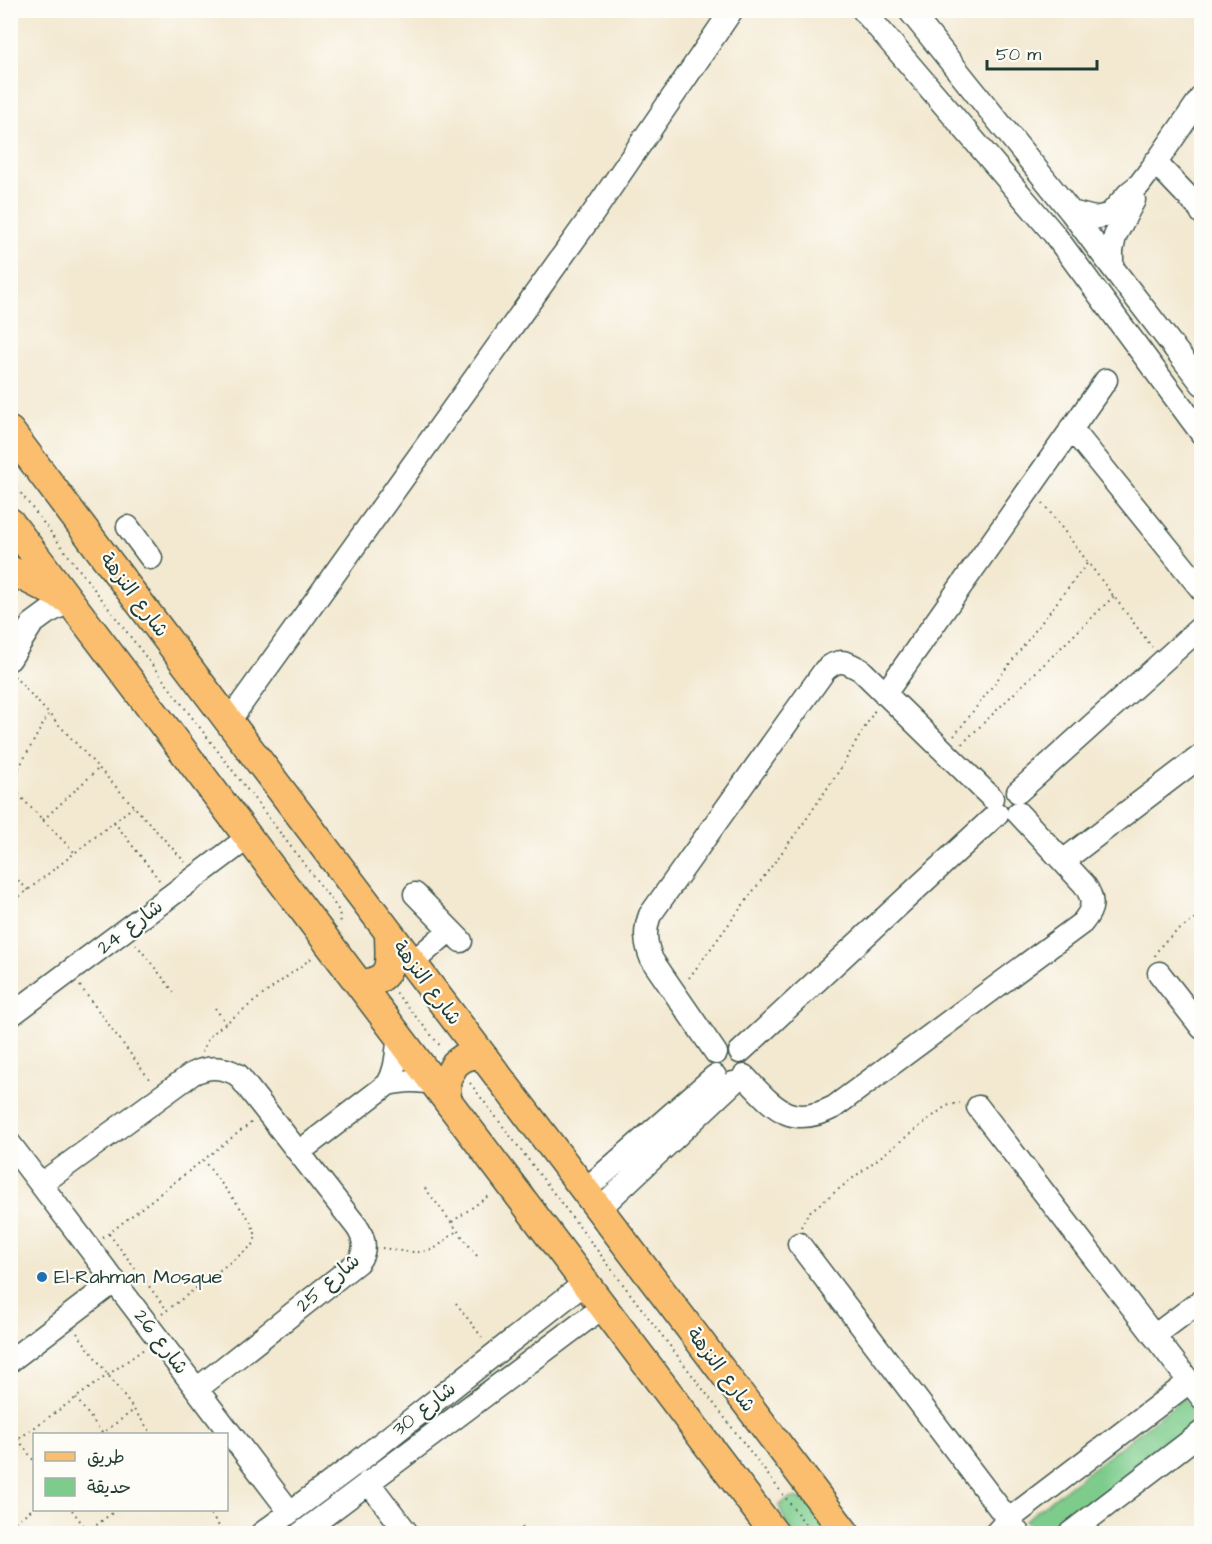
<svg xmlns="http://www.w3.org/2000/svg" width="1212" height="1544" font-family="'Architects Daughter','Playpen Sans Arabic',sans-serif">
	<rect width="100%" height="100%" fill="#fdfcf7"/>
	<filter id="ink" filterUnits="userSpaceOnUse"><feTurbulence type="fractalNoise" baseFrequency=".0167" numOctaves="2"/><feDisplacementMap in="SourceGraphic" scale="12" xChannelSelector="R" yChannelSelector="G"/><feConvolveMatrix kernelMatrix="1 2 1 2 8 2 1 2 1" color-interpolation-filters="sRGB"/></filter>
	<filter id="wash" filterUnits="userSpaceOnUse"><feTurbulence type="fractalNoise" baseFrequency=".008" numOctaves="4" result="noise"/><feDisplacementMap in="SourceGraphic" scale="24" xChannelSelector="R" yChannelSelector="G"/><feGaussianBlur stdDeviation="1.35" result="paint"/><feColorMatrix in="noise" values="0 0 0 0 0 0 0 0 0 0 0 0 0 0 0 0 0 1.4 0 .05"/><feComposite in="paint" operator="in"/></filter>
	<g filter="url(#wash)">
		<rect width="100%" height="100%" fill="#f3e8d0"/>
		<path fill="#7dcc8c" stroke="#4e8460" stroke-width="1.5" d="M1184 1398 1201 1420V1425L1060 1533H1036L1025 1520Z
			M797 1497 811 1505 832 1533H794L786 1523 779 1506 786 1500Z"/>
	</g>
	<g filter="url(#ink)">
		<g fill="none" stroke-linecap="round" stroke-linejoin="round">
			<g stroke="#3f574b" stroke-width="25">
				<path id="minor" d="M863 10 1054 234 1202 434
					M909 10 1071 212 1112 267 1202 384
					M1155 162 1200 209 1202 213
					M1071 212 1094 218 1104 216 1111 213 1130 192 1139 185 1160 157 1202 96
					M1112 267V251L1115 236 1134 200
					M1071 428 1202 590
					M128 527 151 558
					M10 659 32 624 47 613 70 601
					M885 694 1106 380
					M229 721 594 212 732 10
					M1018 792 1202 626
					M1063 861 1202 755
					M415 894 461 941
					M413 962 450 930
					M1159 973 1202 1028
					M10 1016 249 837
					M740 1052 997 814
					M716 1053 652 960C645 943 644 931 650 915L825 670C840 657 846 662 861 670L992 798
					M744 1076C773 1106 789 1130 834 1107L1082 923C1094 909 1095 900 1084 884L1018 813
					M388 1084C404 1081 419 1079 436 1085
					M978 1107 1202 1398
					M10 1144 290 1512
					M299 1152 388 1084C397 1068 396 1054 399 1036
					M41 1184 192 1074C208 1066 222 1066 238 1075L357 1227C365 1239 367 1250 358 1262L197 1389
					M585 1190 715 1076
					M599 1209 733 1083
					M799 1244 1019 1534
					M1154 1336 1202 1300
					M10 1361 115 1281
					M368 1482 408 1534
					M261 1534 355 1464 585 1283
					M300 1534 603 1307
					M995 1534 1008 1520 1189 1382
					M1069 1534 1202 1432"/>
			</g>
			<g stroke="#3f574b" stroke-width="31">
				<path id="major" d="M10 431 255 756 846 1534
					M10 522 775 1534
					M10 570 65 598
					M360 985C396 979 389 963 389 933
					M447 1100 446 1080 455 1064 463 1058 472 1055H482"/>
			</g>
			<path stroke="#3f574b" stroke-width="2" stroke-dasharray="1.5 4.5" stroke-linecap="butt" d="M10 479 333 902 339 911 341 923
				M1043 503 1152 647
				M14 676 185 862
				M954 736 1088 562
				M962 744 1114 596
				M10 784 48 715
				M10 786 75 853
				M43 820 98 769
				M114 822 160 881
				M10 872 28 890
				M10 904 133 807
				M136 944 174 992
				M1155 956C1161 939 1187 925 1202 915
				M689 978 805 821 839 771 875 710
				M80 986 150 1080
				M396 993 442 1048
				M215 1008 226 1023
				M202 1052 209 1037 218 1029 313 957
				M470 1083 813 1534
				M425 1188 477 1256
				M452 1222 491 1194
				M801 1227 808 1213 946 1106 960 1103
				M109 1234 167 1310
				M103 1238 252 1122
				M382 1248C399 1250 419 1256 435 1248 443 1243 450 1236 458 1230
				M456 1303 484 1340
				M162 1314 253 1245 256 1236 250 1220 203 1160
				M77 1333 152 1434
				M76 1398 103 1434
				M101 1434 134 1410
				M18 1439 34 1461
				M10 1445 144 1349
				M72 1510 87 1530H90L116 1510
				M207 1510 225 1534
				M10 1525 34 1508
				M522 1527 527 1534"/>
			<use href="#minor" stroke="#fff" stroke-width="22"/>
			<use href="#major" stroke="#fbbe6e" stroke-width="28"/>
		</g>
	</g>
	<circle fill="#1f6fb2" stroke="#fdfcf7" stroke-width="2" cx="42" cy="1277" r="6"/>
	<g text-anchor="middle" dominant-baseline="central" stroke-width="4.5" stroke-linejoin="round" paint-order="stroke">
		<g font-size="20" fill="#1f3d34" stroke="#fdfcf7">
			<text transform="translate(134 595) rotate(53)">شارع النزهة</text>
			<text transform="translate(130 927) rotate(-37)">شارع 24</text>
			<text transform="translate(427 983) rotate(53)">شارع النزهة</text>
			<text transform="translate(328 1283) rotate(-41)">شارع 25</text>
			<text transform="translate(161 1342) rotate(53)">شارع 26</text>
			<text transform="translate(721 1370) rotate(53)">شارع النزهة</text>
			<text transform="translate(424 1409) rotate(-38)">شارع 30</text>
		</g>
		<g font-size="20" fill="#1f3d34" stroke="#fdfcf7" text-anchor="start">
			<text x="54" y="1277">El-Rahman Mosque</text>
		</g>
	</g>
	<rect width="1212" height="1544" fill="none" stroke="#fdfcf7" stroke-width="36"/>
	<rect x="33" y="1433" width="195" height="78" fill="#fdfcf7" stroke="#a4b0a9" stroke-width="1.5"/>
	<rect x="45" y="1452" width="30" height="9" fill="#fbbe6e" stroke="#a4b0a9" stroke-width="1.5"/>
	<text x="87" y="1463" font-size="18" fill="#1f3d34">طريق</text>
	<rect x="45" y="1478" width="30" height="18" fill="#7dcc8c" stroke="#a4b0a9" stroke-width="1.5"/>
	<text x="87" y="1493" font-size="18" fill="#1f3d34">حديقة</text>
	<path d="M987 60v9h110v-9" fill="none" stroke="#1f3d34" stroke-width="3"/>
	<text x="996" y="60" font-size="18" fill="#1f3d34" stroke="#fdfcf7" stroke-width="4.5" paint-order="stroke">50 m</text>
</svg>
